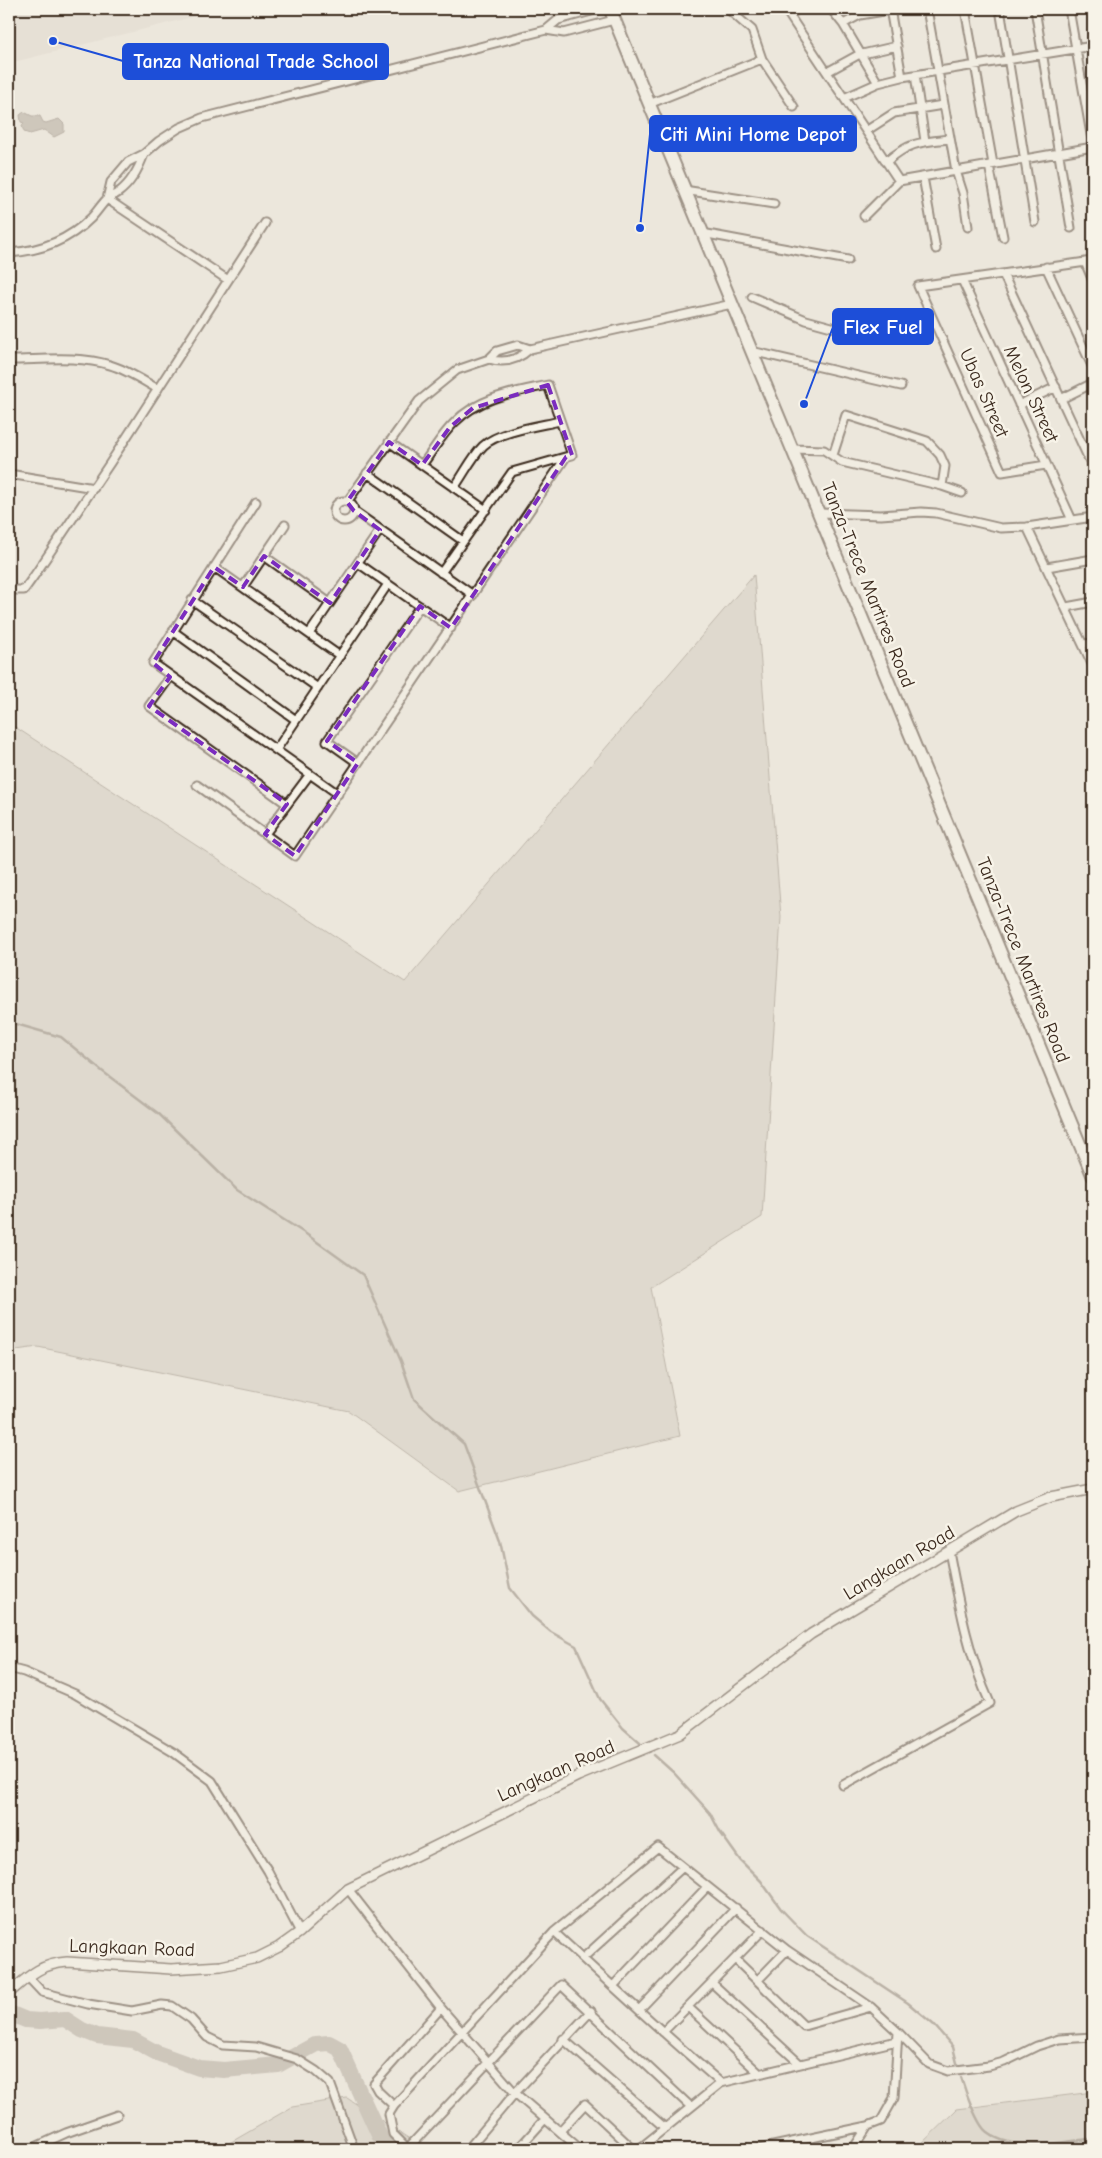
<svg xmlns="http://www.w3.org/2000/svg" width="1102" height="2158" font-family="'Comic Neue',sans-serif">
	<rect width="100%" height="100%" fill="#ece7dc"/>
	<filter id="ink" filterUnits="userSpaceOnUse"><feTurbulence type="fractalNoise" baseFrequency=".02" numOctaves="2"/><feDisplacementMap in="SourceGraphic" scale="10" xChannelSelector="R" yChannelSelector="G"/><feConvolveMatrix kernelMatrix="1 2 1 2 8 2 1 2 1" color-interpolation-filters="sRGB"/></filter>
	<g filter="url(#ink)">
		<path fill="#ddd7cc" d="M9 9H224L14 62 9 46Z"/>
		<path fill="#cec8bc" stroke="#84796d" d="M754 575 781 917 762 1217 651 1287 680 1436 459 1491 349 1411 38 1347 9 1351V723L405 982Z
			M1093 2092V2149H916L957 2109Z
			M347 2098 425 2149H219L292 2107Z"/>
		<path fill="#a89f93" stroke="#7c7064" d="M24 112 32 116H40L43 122 46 123 59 119 64 124V132L54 137 44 130 30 134 24 132 22 126 24 123 21 122 20 115Z"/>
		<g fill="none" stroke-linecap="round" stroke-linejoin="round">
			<path stroke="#7c7064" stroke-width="2.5" d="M9 1022 61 1037 102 1071 159 1114 237 1190 306 1234 363 1275 401 1361 414 1399 464 1444 500 1541 510 1588 532 1616 551 1632 576 1646 600 1699 623 1728 640 1743
				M654 1755 674 1773 710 1813 720 1832 740 1860 761 1881 781 1909 807 1936 908 2003 934 2025 953 2047 957 2063
				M961 2077C965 2090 977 2125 987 2132 1013 2153 1058 2143 1088 2139"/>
			<path stroke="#a89f93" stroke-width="16" d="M9 2013 26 2020 40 2021 65 2019 82 2030 97 2036 133 2040 157 2053 199 2068 224 2070 278 2065 316 2044 329 2043 340 2049 379 2135 389 2149"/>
			<g stroke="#3b2a1e" stroke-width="11">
				<path id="minor" d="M728 9 752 30 762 59 794 107
					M785 9 899 181
					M831 9 843 24 878 83
					M890 9 902 77
					M927 9 956 171 963 193 968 227
					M965 9 993 164
					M1000 9 1035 222
					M1035 9 1071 228
					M1069 9 1093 146
					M788 14 799 9
					M843 24 860 15 890 10
					M546 30 558 20 599 9
					M827 72 858 55 897 46
					M915 75 925 141
					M844 98 878 83 902 77 1093 46
					M649 104 762 59
					M866 131 894 113 943 105
					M886 162C909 142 920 142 950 139
					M989 165 1003 237
					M923 177 936 249
					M684 190 774 204
					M107 199 111 182 128 162 144 154 159 141 179 128 202 118 546 30 564 33 614 20
					M107 199 228 280
					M864 216 899 181 1093 147
					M702 233 848 260
					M9 253C40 251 69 240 91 218 97 212 101 205 106 200 110 197 115 195 119 192 131 183 139 168 144 154
					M1085 262 1093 281
					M1046 267 1093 368
					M1003 274 1093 468
					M962 280 1072 520
					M752 297 806 320 850 332
					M751 351 901 386
					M489 359C505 364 518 360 530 349L732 304
					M9 360C41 360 78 355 110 365 127 370 142 380 158 389
					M1061 399 1093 383
					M1019 405 1056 387
					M389 442 486 510
					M792 449 824 450 842 462 942 486 962 493
					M833 455 846 415 927 441 940 455 945 466 942 486
					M422 465C433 451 442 434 455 422 479 397 516 392 548 385L572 455 512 472 441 573
					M1046 465 1002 472 918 286 1093 261
					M367 473 463 541
					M9 474 94 488
					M454 488C464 474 472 457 483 446 499 431 539 426 560 421
					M334 511a10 10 0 1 1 20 0a10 10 0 1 1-20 0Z
					M256 502 153 663 338 794
					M347 502 419 401 457 370 489 359 497 351 518 345 530 349
					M354 511 473 595
					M820 513 881 515 921 512 936 513 1001 528 1027 527 1093 517
					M1027 527 1093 666
					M264 556 330 603
					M358 563 451 628
					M214 567 340 656
					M1047 567 1093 559
					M243 587 285 525
					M9 590H24L34 576 110 463 265 223
					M192 600 318 688
					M1066 607 1093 602
					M173 631 296 720
					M309 634 380 530
					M1084 644 1093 643
					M170 677 149 706 287 804
					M276 750 388 584
					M358 763 327 741 420 606
					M197 785 295 856 566 457
					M265 834 310 774
					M9 1668 24 1672 75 1694 173 1752 212 1781 268 1871 300 1932
					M843 1785 990 1703C968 1655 959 1603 949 1551
					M348 1889 441 2008 515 2093 580 2149
					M554 1932C609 1983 664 2034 721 2083
					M583 1958 683 1867
					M735 1959 804 2026 871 2007
					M28 1977 42 1992 88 2004 132 2011 162 2005 172 2006 191 2019 207 2037 223 2045 256 2047 297 2059 316 2071 330 2083 354 2149
					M758 1980 787 1950
					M712 1983 799 2063
					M614 1985 707 1887
					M688 2007 759 2073
					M639 2010 736 1908
					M663 2032 763 1930
					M898 2032 929 2064 948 2071 989 2066 1004 2062 1037 2046 1059 2039 1093 2037
					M563 2039 665 2128
					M394 2106 378 2091 374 2084 441 2008
					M560 2131 585 2104 633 2149
					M31 2149 66 2133 117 2115
					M407 2149 561 1985 690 2106
					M408 2149 393 2134 389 2114 394 2106 554 1932 658 1847 787 1950 871 2007 898 2032 894 2098 881 2121 868 2126 853 2149
					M468 2149 515 2093 591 2011
					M518 2149 545 2119
					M566 2149 572 2143
					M639 2149 721 2083 897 2041
					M759 2149 868 2126"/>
			</g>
			<g stroke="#3b2a1e" stroke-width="12">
				<path id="tertiary" d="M9 1993C29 1976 40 1964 67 1962L171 1969 221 1966 257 1958 279 1947 300 1932 348 1889 578 1776 680 1734 811 1634 1016 1511 1051 1497 1093 1489"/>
			</g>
			<g stroke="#3b2a1e" stroke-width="15">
				<path id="primary" d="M610 9 1093 1176"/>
			</g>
			<use href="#minor" stroke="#f7f3e8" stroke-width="7"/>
			<use href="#tertiary" stroke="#f7f3e8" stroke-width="9"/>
			<use href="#primary" stroke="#f7f3e8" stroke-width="11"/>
		</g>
	</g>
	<path d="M0 0H1102V2158H0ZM548 385 572 455 566 457 451 628 420 606 327 741 358 763 295 856 265 834 287 804 149 706 170 677 153 663 214 567 243 587 264 556 330 603 380 530 354 511 347 502 389 442 422 465 450 427 473 408Z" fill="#ece7dc" fill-opacity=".55" fill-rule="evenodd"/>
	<path fill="none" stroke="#7b2cbf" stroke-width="4" stroke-dasharray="10 6" stroke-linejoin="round" d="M548 385 572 455 566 457 451 628 420 606 327 741 358 763 295 856 265 834 287 804 149 706 170 677 153 663 214 567 243 587 264 556 330 603 380 530 354 511 347 502 389 442 422 465 450 427 473 408Z"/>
	<g text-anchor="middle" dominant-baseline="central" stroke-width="5" stroke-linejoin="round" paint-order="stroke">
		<g font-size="19" fill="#3b2a1e" stroke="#f7f3e8">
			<text transform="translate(984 393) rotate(66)">Ubas Street</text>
			<text transform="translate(1031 394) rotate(65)">Melon Street</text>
			<text transform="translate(868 585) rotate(68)">Tanza-Trece Martires Road</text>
			<text transform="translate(1023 960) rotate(68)">Tanza-Trece Martires Road</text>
			<text transform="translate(899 1563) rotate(-31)">Langkaan Road</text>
			<text transform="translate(556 1771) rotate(-24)">Langkaan Road</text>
			<text transform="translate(132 1948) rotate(2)">Langkaan Road</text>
		</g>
	</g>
	<path fill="none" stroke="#1d4ed8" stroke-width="2" d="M53 41L123 61M640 228L650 134M804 404L833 327"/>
	<g fill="#1d4ed8" stroke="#f7f3e8" stroke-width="2">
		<circle cx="53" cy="41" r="5"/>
		<circle cx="640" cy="228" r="5"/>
		<circle cx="804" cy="404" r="5"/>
	</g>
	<g fill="#1d4ed8" stroke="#1d4ed8" stroke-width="2">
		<rect x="123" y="44" width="265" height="35" rx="5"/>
		<rect x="650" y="116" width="206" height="35" rx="5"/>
		<rect x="833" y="309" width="100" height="35" rx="5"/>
	</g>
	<g font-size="20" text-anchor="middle" font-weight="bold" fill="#fff">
		<text x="256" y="68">Tanza National Trade School</text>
		<text x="753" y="141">Citi Mini Home Depot</text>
		<text x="883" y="334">Flex Fuel</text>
	</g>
	<rect width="1102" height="2158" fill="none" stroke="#f7f3e8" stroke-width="30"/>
	<rect x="15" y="15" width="1072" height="2128" fill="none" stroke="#3b2a1e" stroke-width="2" filter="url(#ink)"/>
</svg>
